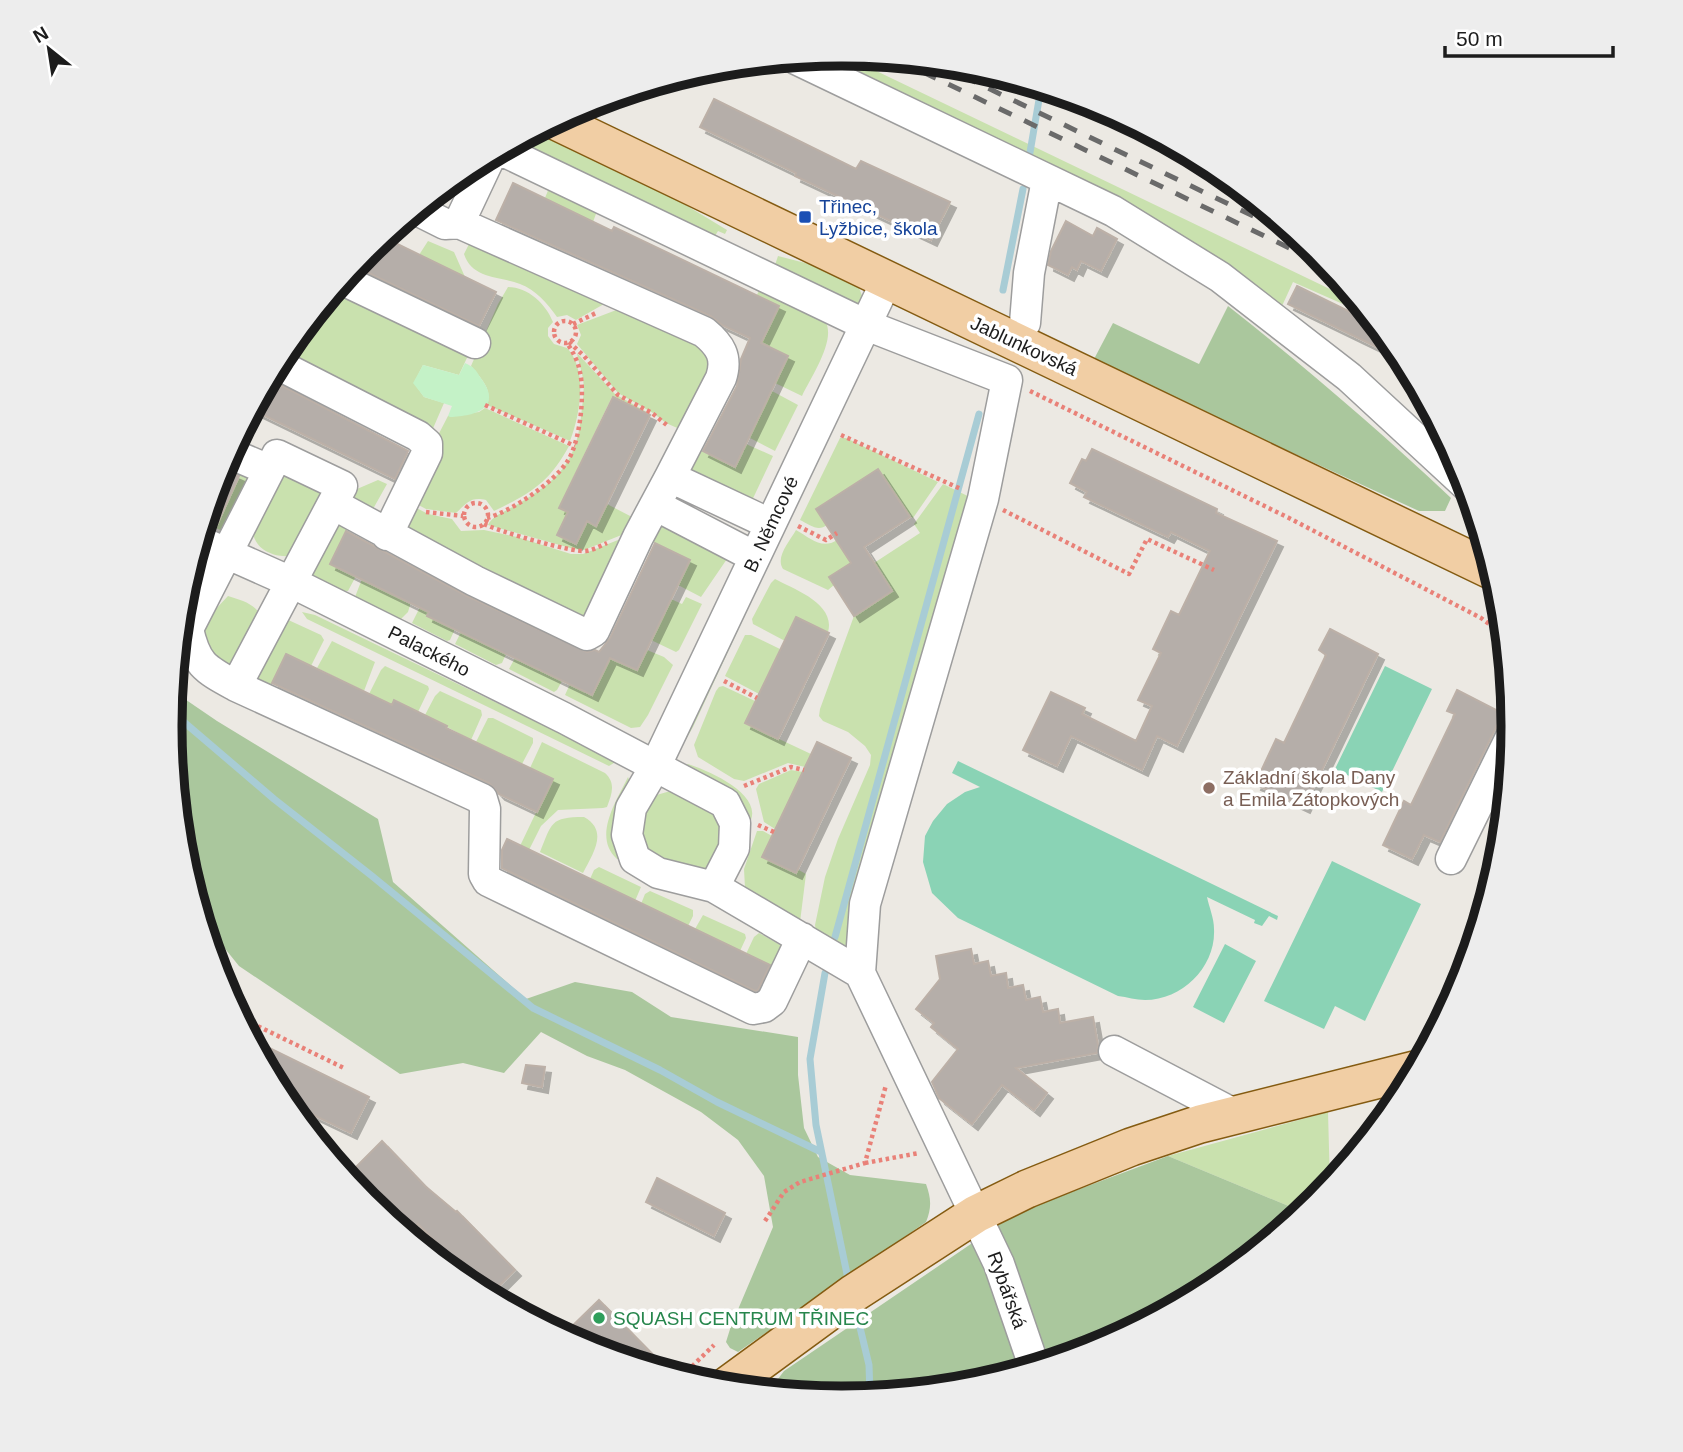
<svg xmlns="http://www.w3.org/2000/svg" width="1683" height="1452" font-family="Arial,sans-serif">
	<defs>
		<filter id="shadow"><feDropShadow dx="6" dy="6" stdDeviation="0" flood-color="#0004"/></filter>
	</defs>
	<rect width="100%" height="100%" fill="#ece9e3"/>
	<path fill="#c9e1ae" d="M841 54 1359 303 1370 316 1293 282 1282 306 821 56Z
		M536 131 679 201 727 230 725 234 718 231 715 236 518 141Z
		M549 188 597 211 593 222 545 198Z
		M471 240 612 297 604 304 576 320 567 315 557 317C547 303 536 290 520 284 499 276 472 279 464 254Z
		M428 241 454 252 465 277 419 255Z
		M778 256 813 265 859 288 863 298 859 307 775 265Z
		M339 284 472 347 459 375 423 365 414 383 424 397 444 403 431 433 283 352Z
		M508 287C528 287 546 304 553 322L548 328V336L554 344 567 348C588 370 580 415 570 441L487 405C493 388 480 378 471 366L498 304Z
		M760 288 825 321C837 339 811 377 802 396L775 383 788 356 761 343 779 306 757 295Z
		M619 309 699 337 714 364 684 431 666 423 653 413 618 393 577 344 581 335 577 325Z
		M577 353 615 394 652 415 612 397 559 507 568 512 576 543 587 521 597 525 607 504 632 517 629 532 584 550 574 549 488 525C492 515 509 510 518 504 557 481 576 463 581 417 582 405 585 391 583 379 582 370 578 362 577 353Z
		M772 391 798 405 775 451 748 437Z
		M485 408 569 446C549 483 531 493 494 511L486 500C470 496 466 504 456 513L426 509 411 501 433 445 448 416 479 412Z
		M840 438H846L938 482 913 518 910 517 899 501 896 502 878 469 817 508 827 525C818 532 810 525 800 520Z
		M746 444 773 456 748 509 690 472V465L698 449 734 467Z
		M237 464 254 470 231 535 205 523 209 507 222 513 240 476 233 472Z
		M285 474 314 481 323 494 290 556C273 558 252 548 253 529L278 477Z
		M378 480 387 484 373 509 351 503 357 489Z
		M943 484 980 502 851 949 845 950 816 931 815 925 825 877 838 839 870 765 871 755 865 746 848 732 823 721 819 716 820 709 854 616 892 591 874 563 920 533 914 524Z
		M407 503 428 514 452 519 461 531 484 530 517 537 571 554H583L628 536 591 626 404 529Z
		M327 519 348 526 330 563 356 576 348 591H344L307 572Z
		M656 521 729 556 701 597 678 585 690 560 653 542 647 553Z
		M796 530C810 538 822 550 837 540L854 562 829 577 834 585 828 590 783 569C775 557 790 541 796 530Z
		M362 579 411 602 408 612 400 620 355 597Z
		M775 579C794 589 836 604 828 632L796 617 785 641 753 624 752 619 771 583Z
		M760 583 693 727 681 748 677 750 750 590Z
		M228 596C241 600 253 603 261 615L234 674 199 639 214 611Z
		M686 597 702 604 679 650 676 652 651 640 671 599 682 604Z
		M420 607 455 629 450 640 447 641 412 623Z
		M302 612 315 615 617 761 609 766 307 619Z
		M284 618 321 635 324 640 311 666 286 654 270 688 261 693 251 671Z
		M461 632 506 654 502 663 496 665 455 644Z
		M745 635H751L780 649 759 694 725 676Z
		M332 641 375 662 364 691 317 668Z
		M647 650 664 657 673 665 648 715 640 727 631 728 565 695 570 684 592 695 610 658 637 670Z
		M515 658 562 681 557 690 554 692 509 669Z
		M385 666 428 686 429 689 418 712 395 700 392 705 369 694 381 670Z
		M723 686 755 701 745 723 811 754 805 767 788 763 744 781 734 779 698 757 694 745 716 691 719 687Z
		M440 691 481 710 482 715 471 740 425 715 435 696Z
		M488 718H493L533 738V743L522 764 476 742Z
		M542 742 605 773C616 783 612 794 607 807L603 808 558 810 541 826 529 850 520 846 552 779 530 768Z
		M688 764C707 770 761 793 751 820L747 821 686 765Z
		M791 770 803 772 775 829 764 822 756 789 759 784Z
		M628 777 630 782 622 858 617 859C592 837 617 800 628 777Z
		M674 790 716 813 725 837 709 869 699 873 648 853 638 821 653 796Z
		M584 817C609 831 593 853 583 873L540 852C552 823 550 817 584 817Z
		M757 831H763L772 836 762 857 795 873 797 869 806 874 800 922 745 888 744 869Z
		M599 867 641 887 635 901 590 879 594 870Z
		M650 891 693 910V916L688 926 641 904 645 894Z
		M703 915 745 934 746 938 740 951 695 929Z
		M759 933 786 948 779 972 746 954 754 937Z
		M1328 1112 1330 1185 1316 1201 1303 1212 1168 1156Z"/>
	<path fill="#aac79d" d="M1228 306C1305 367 1379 430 1451 498L1445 511H1419L1093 361 1113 323 1199 364Z
		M173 691 217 721 378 819 393 882 526 999 575 982 632 992 671 1017 798 1037V1075L804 1128 818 1157 850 1175 926 1184C931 1198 932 1207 926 1222L738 1352 730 1348 726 1342 731 1326 773 1227 764 1176 738 1140 701 1112 625 1070 587 1056 541 1032 504 1073 463 1063 400 1074 239 966 202 920 183 857 170 726Z
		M1168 1156 1303 1212 1214 1285 1098 1347 972 1385 841 1398 769 1391 784 1371 1018 1212Z"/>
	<path fill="#c4f2c7" d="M465 363C474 367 476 370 480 377 504 408 476 416 450 417L448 416 452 406 424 397 413 383 423 365 459 375Z"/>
	<path fill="#8ad3b5" d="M1385 666 1432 689 1382 792 1335 769Z
		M958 761 1278 916 1277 920 1269 916 1262 926 1254 923 1255 920 1207 897C1209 907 1214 918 1214 929 1216 966 1183 1000 1145 1000 1136 1000 1127 997 1118 996L958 918 932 893 923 862 925 836 933 821 947 804 965 792 980 787 952 773Z
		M1332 861 1421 904 1365 1021 1335 1006 1324 1029 1264 1001Z
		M1225 944 1256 961 1224 1023 1193 1007Z"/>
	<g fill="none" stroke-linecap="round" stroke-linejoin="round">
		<path stroke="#a8ccd5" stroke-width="7" d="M1028 164 1041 88
			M1003 290 1023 189
			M171 711 274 799 372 876 533 1008 660 1070 717 1102 821 1152
			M835 937 979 414
			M825 973 810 1059 816 1125 847 1274
			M857 1315 869 1365 870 1395"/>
	</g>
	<path fill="#b5aea9" stroke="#bcb0a7" stroke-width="2" filter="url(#shadow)" d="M714 99 856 169 861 161 950 202 931 240 795 176 796 173 700 127Z
		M513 183 612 231 614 227 779 306 761 343 788 356 735 467 703 451 737 386 741 359 750 338 722 325 711 316 496 220Z
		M1066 221 1093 236 1097 228 1117 239 1101 271 1081 261 1077 270 1072 267 1068 275 1048 265 1051 251Z
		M383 237 496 292 479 326 354 266 367 251Z
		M1297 286 1377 325 1404 360 1288 304Z
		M269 379 408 451 395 479 253 410Z
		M613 397 650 415 596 526 587 521 576 544 557 535 568 512 559 508Z
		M1092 449 1217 509 1216 513 1277 541 1177 746 1157 736 1142 770 1071 736 1057 766 1023 750 1051 692 1085 708 1082 714 1136 741 1152 706 1138 700 1161 653 1153 649 1171 611 1179 615 1210 551 1171 532 1168 537 1084 497 1087 492 1070 483 1082 459 1086 461Z
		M221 468 239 476 215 529 204 525Z
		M878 469 910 517 864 547 892 591 854 616 829 577 851 563 816 509Z
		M346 531 467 596 587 652 595 650 599 652 610 638 655 543 690 560 637 670 610 658 592 695 427 616 429 612 330 564Z
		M796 617 829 633 778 739 745 723Z
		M1330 629 1378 654 1304 807 1255 784 1276 739 1284 743 1326 655 1319 650Z
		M286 654 392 705 394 700 447 726 446 728 553 779 537 812 499 794 489 783 272 683Z
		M1457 690 1506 715 1497 725 1440 842 1424 835 1412 859 1383 845 1404 801 1411 805 1455 714 1447 711Z
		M817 742 851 758 796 873 762 857Z
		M507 839 770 965 758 990 755 991 502 868V850Z
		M971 949 974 964 988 961 991 976 1006 973 1008 988 1023 985 1026 1000 1040 997 1043 1012 1058 1009 1060 1023 1093 1017 1098 1045 1097 1053 1016 1068 1047 1093 1034 1110 1002 1085 972 1124 939 1098 932 1082 958 1049 931 1027 934 1023 916 1009 940 979 936 956Z
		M251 1039 369 1097 351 1133 284 1101Z
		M526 1065 545 1067 542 1087 522 1083Z
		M382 1141 425 1186 456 1212 457 1211 515 1270 489 1296 418 1224 414 1228 355 1168Z
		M657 1178 725 1213 714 1236 646 1202Z
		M599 1300 671 1373 584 1346 563 1335Z"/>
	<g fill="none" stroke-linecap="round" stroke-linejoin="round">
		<g stroke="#9d9d9d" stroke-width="33">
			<path id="minor" d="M796 59 1113 211 1220 277 1349 377 1468 487
				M501 150 866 325 1007 380 983 499 865 904 860 973
				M417 210 445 224 459 223 704 332C720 345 728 357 721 378L670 477
				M459 223 491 155
				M343 280 475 343
				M887 280 655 767 631 808 627 835 635 859 658 873 714 887 860 973 999 1264 1034 1366
				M1025 323 1029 273 1047 180
				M277 364 418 436 427 444V453L387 535
				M229 453 269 470
				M333 504 475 581 587 635 594 631 638 537 655 505
				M199 541 291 582 564 718 725 803 735 823 734 848 714 887
				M755 557 655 505 670 477 770 524
				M236 686C205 669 196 665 188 629L277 455 342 486 236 686 482 799 485 809 484 874 488 881 753 1009 764 1007 772 1001 802 938
				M1451 859 1513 733
				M1114 1051 1236 1115"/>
		</g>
		<g stroke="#845b11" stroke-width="40">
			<path id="major" d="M556 121 1493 571
				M727 1386 854 1293 976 1214 1027 1189 1131 1147 1200 1124 1415 1070"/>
		</g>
		<path stroke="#e98178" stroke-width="4.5" stroke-dasharray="3.5 3.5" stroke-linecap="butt" d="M554 332a11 11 0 1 1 22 0a11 11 0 1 1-22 0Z
			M573 324 598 312
			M569 342 584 356 618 395 652 413 668 426
			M1030 391 1289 518 1481 618 1504 635
			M485 405 575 446
			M841 435 961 489
			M464 515a12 12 0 1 1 24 0a12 12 0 1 1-24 0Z
			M1003 510 1129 574 1147 539 1214 570
			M426 512 463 516
			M487 518C512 511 553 483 567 462 580 443 585 395 580 372 578 361 573 352 567 343
			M484 524C497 531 574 553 586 551 593 550 600 546 607 543
			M798 526 826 540 837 533
			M724 681 757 698
			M744 786 791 767 804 770
			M758 825 774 832
			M239 1017 346 1069
			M865 1163 919 1153
			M765 1221 784 1192 800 1182 865 1163 886 1085
			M682 1376 714 1345"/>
		<use href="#minor" stroke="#fff" stroke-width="30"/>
		<use href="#major" stroke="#f1cea4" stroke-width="37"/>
		<path stroke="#6a6a6a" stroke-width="5" stroke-dasharray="14 14" stroke-linecap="butt" d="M898 60 1329 267
			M938 64 1303 240"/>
	</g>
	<rect fill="#1a4fb4" stroke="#fff" stroke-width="2.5" x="798" y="210" width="14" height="14" rx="3.5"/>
	<circle fill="#8d6e63" stroke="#fff" stroke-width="2.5" cx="1209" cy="788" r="7"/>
	<circle fill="#2e9e5b" stroke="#fff" stroke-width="2.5" cx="599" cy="1318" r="7"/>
	<g text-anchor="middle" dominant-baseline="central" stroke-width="7" stroke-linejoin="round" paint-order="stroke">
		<g font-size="19" fill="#164399" stroke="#fff" text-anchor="start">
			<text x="819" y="206">Třinec,<tspan x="819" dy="22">Lyžbice, škola</tspan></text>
		</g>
		<g font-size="19" fill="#1c1c1c" stroke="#fff">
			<text transform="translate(1024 346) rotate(25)">Jablunkovská</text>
			<text transform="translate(771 524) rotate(-65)">B. Němcové</text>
			<text transform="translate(429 651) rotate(27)">Palackého</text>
			<text transform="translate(1007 1290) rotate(70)">Rybářská</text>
		</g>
		<g font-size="19" fill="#785e54" stroke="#fff" text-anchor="start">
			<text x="1223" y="777">Základní škola Dany<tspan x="1223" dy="22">a Emila Zátopkových</tspan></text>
		</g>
		<g font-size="19" fill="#27864d" stroke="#fff" text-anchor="start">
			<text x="613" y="1318">SQUASH CENTRUM TŘINEC</text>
		</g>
	</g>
	<path d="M0 0H1683V1452H0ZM841 66H842A659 659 0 0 1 1501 725V727A659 659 0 0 1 842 1386H841A659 659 0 0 1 182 727V725A659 659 0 0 1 841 66Z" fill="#ededed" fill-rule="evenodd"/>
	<path fill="none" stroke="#1c1c1c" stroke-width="9" d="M841 66H842A659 659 0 0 1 1501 725V727A659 659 0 0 1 842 1386H841A659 659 0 0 1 182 727V725A659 659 0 0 1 841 66Z"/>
	<g transform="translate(49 49) rotate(330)" stroke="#ffffff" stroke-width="5" paint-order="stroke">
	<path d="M0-5L12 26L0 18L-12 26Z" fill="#1c1c1c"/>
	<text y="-10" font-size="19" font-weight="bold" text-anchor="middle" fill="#1c1c1c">N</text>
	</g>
	<path d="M1445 46v10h168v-10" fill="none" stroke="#1c1c1c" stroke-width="3.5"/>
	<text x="1456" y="46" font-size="21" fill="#1c1c1c" stroke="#ffffff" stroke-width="5" paint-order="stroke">50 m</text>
</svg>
